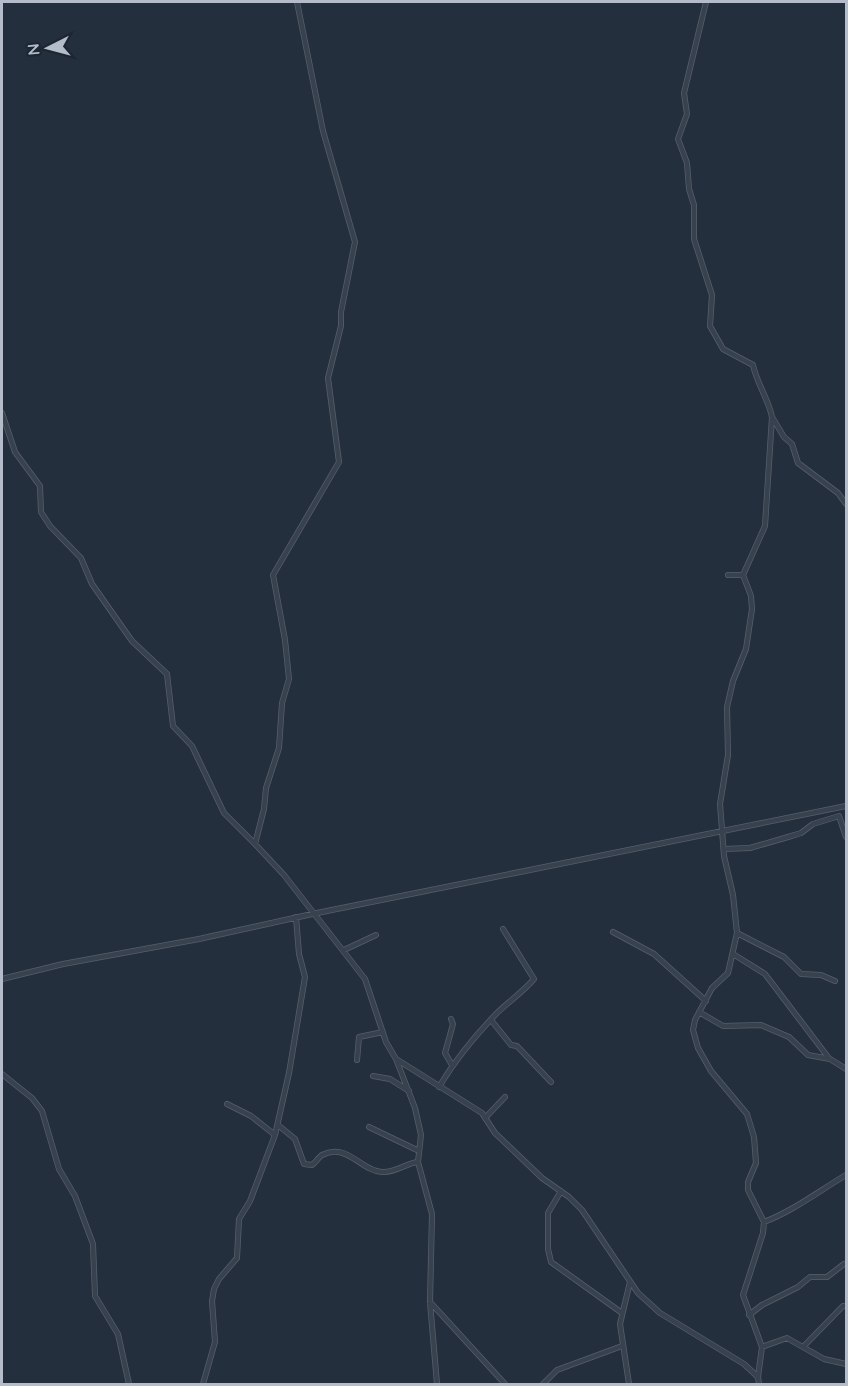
<svg xmlns="http://www.w3.org/2000/svg" width="848" height="1386" font-family="Quicksand,sans-serif">
	<rect width="100%" height="100%" fill="#242f3e"/>
	<g fill="none" stroke-linecap="round" stroke-linejoin="round">
		<g stroke="#565f6c" stroke-width="6">
			<path id="street" d="M297 2 323 131 355 242 341 312V326L328 378 339 462 273 575 285 640 289 679 282 703 279 748 266 788 264 809 255 844 284 875 365 979 386 1042 396 1059 482 1113 495 1133 542 1178 569 1197 582 1210 638 1293 660 1313 744 1364 758 1377 759 1384
				M706 2 684 93 687 114 678 139 687 163 689 189 694 205V239L712 295 710 326 723 349 753 365C757 384 768 398 772 417L765 526 743 575
				M2 413 15 452 40 486 41 512 50 526 81 558 92 584 132 641 167 674 173 726 192 746 224 813 255 844
				M772 417 784 437 792 444 798 463 838 493 846 504
				M728 575H743L751 596 752 609 746 649 733 681 727 707 728 755 720 804 724 856 733 895 737 933 728 973 712 988 695 1020 693 1030 698 1048 711 1071 747 1114 754 1137 756 1163 748 1182V1190L764 1222 763 1233 743 1295 762 1347
				M724 849 750 848 788 837 801 833 813 824 839 816 846 837
				M613 932 654 954 706 1001
				M737 933 784 957 801 974 821 975 835 981
				M344 950 376 935
				M733 954 765 974 828 1057
				M2 979 63 964 199 939 312 914 846 806
				M699 1012 723 1026 761 1025 789 1037 808 1055 830 1059 846 1069
				M451 1019 453 1024 445 1053 452 1065
				M491 1020 511 1045 517 1046 551 1082
				M396 1059 415 1108 421 1135 418 1162 432 1214 430 1302 437 1384
				M357 1060 359 1037 383 1032
				M2 1074 32 1098 42 1111 59 1169 75 1196 93 1244 95 1296 118 1334 129 1384
				M373 1076 390 1079 409 1091
				M439 1087C455 1060 475 1036 496 1014 508 1002 523 992 534 979L503 929
				M227 1104 251 1116 275 1135
				M485 1118 505 1097
				M278 1125 295 1139 304 1164 312 1165C315 1163 319 1157 322 1155 347 1142 361 1171 382 1172 396 1173 406 1163 418 1162
				M369 1127 419 1151
				M561 1191 548 1213V1249L551 1262 622 1313
				M764 1222C793 1211 819 1191 846 1175
				M430 1302 505 1384
				M749 1315 762 1305 798 1287 810 1277H827L844 1264
				M804 1346 843 1306H846
				M758 1377 762 1347 787 1338 824 1359 846 1364
				M203 1384 215 1342 212 1301 214 1289 219 1279 237 1258 239 1219 250 1201 275 1135 289 1073 305 977 299 954 296 917
				M543 1384 557 1370 622 1346
				M629 1384 620 1324 630 1282"/>
		</g>
		<use href="#street" stroke="#38414e" stroke-width="4.5"/>
	</g>
	<rect width="848" height="1386" fill="none" stroke="#b4bcc9" stroke-width="6"/>
	<g transform="translate(48 48) rotate(264)" stroke="#1d2633" stroke-width="4.5" paint-order="stroke">
	<path d="M0-4.5L10 22L0 15L-10 22Z" fill="#b4bcc9"/>
	<text y="-9" font-size="16" font-weight="bold" text-anchor="middle" fill="#b4bcc9">N</text>
	</g>
</svg>
